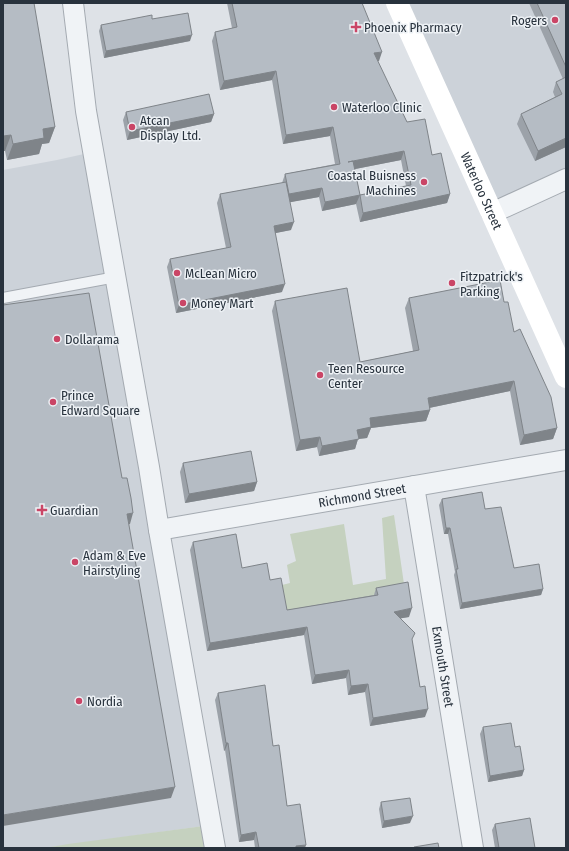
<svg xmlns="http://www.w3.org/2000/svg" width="569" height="851" font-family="'Fira Sans Condensed',sans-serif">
	<rect width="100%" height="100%" fill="#dee2e7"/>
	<path fill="#ccd2d9" d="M397 3H566V179L492 213Z
		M93 152 211 825 45 848H3V170L57 160Z"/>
	<path fill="#c5d1bf" d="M394 515 405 591 307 634 287 638 278 586 290 583 287 565 296 561 290 534 344 524 353 585 386 579 382 518Z
		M211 825 215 848H45L68 844Z"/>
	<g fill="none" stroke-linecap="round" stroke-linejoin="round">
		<g stroke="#a4aab1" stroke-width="12">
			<path id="lane" d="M3 298 116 277"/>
		</g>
		<g stroke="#a4aab1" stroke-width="22">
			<g id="street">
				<path d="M73 3 86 111 149 467 159 530 215 848"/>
				<path d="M492 213 566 179"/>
				<path id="s1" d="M414 486 473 848"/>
				<path id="s2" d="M159 530 566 460"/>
			</g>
		</g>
		<use href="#lane" stroke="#f0f3f6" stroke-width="10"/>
		<use href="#street" stroke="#f0f3f6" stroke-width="20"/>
		<path stroke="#fff" stroke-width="22" id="s3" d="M397 3 566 377"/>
	</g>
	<path fill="#9ca2a9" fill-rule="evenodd" d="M3 3 55 127 49 143 42 144 39 154 7 160 5 151Z
		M227 3H362L379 61H377L407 122 432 155 450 194 447 203 360 222 356 204 322 211 319 197 290 202 291 230 275 233 282 292 176 313 167 267 170 259 226 248 217 203 220 194 282 183 285 174 335 164 330 136 283 144 272 80 220 90 212 41 215 32 232 28ZM401 160 406 186 360 195 355 169Z
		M529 3H566V147L535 161 517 124 521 114 555 97 553 92 556 82 563 79Z
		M152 19 190 41 104 58 99 31 101 25Z
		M126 112 214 114 211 122 127 140 123 120Z
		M409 298 504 302 514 332 557 428 553 439 520 445 510 391 429 408 430 410 426 421 371 428 367 438 358 439 355 449 319 456 317 447 296 451 272 311 275 301 360 362 413 351 405 308Z
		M183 463 257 482 254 491 185 503 180 472Z
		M442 499 485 509 514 568 543 589 541 595 460 609 454 575 455 572 448 534H444L439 505Z
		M193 542 242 568 270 580 287 610 374 595 376 588 409 617 401 618 412 641 425 717 370 726 365 692 348 695 346 678 312 684 304 635 207 651 190 550Z
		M218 693 273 746 287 806 305 848H255L254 840 239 842 225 750 224 751 215 700Z
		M483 727 515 747 524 770 522 776 488 782 480 734Z
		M381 802 410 823 382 828 379 809Z
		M495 824 535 848H495L492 830Z"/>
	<path fill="#7f8489" d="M192 35 190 41 104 58 106 51Z
		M382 52 379 61 370 62 374 53Z
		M276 71 272 80 220 90 224 81Z
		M214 114 211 122 127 140 130 131Z
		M55 127 49 143 42 144 39 154 7 160 13 144 43 129Z
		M333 127 330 136 283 144 286 135Z
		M11 135 5 151H3V136Z
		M566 138V147L535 161 538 151Z
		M404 151 401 160 345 171 348 162Z
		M322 188 319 197 286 203 289 194Z
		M450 194 447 203 360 222 363 213Z
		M360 195 356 204 322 211 325 202Z
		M294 222 291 230 271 234 274 226Z
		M285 284 282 292 176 313 179 305Z
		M514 381 510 391 424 409 428 398Z
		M430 410 426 421 371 428 367 438 358 439 355 449 319 456 322 446 357 430 370 418Z
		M557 428 553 439 520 445 524 435Z
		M320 437 317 447 296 451 300 440Z
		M257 482 254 491 185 503 189 494Z
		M133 513 130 524 124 525 127 514Z
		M446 528H450L448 534H444Z
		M543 589 541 595 460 609 462 603Z
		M412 608 409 617 391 620 394 612Z
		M307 627 304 635 207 651 210 643Z
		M349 670 346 678 312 684 315 675Z
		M368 684 365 692 348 695 351 686Z
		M428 709 425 717 370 726 373 718Z
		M226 743H228L225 750 224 751Z
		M524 770 522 776 488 782 490 776Z
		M175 787 171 798 3 826V815Z
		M413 816 410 823 382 828 384 821Z
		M256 832 254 840 239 842 241 835Z
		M306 845 305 848H296V846Z"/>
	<path fill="#b5bcc4" stroke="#7f8489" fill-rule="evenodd" d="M3 3H34L55 127 43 129 44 138 13 144 11 135 3 136Z
		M232 3H362L382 52 374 53 407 122 425 119 432 155 441 153 450 194 363 213 360 195 325 202 322 188 289 194 285 174 340 164 333 127 286 135 276 71 224 81 215 32 237 27ZM404 151 411 185 360 195 353 161 348 162Z
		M537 3H566V67Z
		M188 13 192 35 106 51 101 25 152 15V19Z
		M566 77V138L538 151 521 114 562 94 556 82Z
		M209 94 214 114 130 131 126 112Z
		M286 182 294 222 274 226 285 284 179 305 170 259 231 247 220 194Z
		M500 280 504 302H508L514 332 520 329 551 397 557 428 524 435 514 381 428 398 430 410 370 418 371 427 357 430 359 439 322 446 320 437 300 440 275 301 347 288 360 362 419 350 409 298Z
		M89 293 122 478H127L131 498 133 513 127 514 175 787 3 815V305Z
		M251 451 257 482 189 494 183 463Z
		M482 492 485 509 501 507 514 568 539 564 543 589 462 603 456 569H458L450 528H446L442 499Z
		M236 534 242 568 267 563 270 580 281 578 287 610 378 595 376 588 408 582 412 608 394 612 415 633 412 639 420 687 425 686 428 709 373 718 368 684 351 686 349 670 315 675 307 627 210 643 193 542Z
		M265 685 273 746 279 745 287 806 300 804 306 845 296 846V848H259L256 832 241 835 228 743H226L218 693Z
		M511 723 515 747 520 746 524 770 490 776 483 727Z
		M410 798 413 816 384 821 381 802Z
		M530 818 535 848H499L495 824Z
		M438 843 439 848H414V847Z"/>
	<g fill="#ca4566" stroke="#edf1f5" stroke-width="1.5">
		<circle cx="555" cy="20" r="4"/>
		<path d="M354 21h4v4h4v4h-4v4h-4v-4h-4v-4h4z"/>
		<circle cx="334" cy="107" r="4"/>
		<circle cx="132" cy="127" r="4"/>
		<circle cx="424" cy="182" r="4"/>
		<circle cx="177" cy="273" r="4"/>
		<circle cx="452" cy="283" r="4"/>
		<circle cx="183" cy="303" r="4"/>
		<circle cx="57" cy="339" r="4"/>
		<circle cx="320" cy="375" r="4"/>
		<circle cx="53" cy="402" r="4"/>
		<path d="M40 504h4v4h4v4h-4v4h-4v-4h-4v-4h4z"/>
		<circle cx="75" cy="562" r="4"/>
		<circle cx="79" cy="701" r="4"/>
	</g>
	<g text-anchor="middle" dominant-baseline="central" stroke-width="3" stroke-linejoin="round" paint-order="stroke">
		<g font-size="13" fill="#28323d" stroke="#edf1f5" text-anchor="start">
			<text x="547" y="20" text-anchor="end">Rogers</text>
			<text x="364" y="27">Phoenix Pharmacy</text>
			<text x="342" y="107">Waterloo Clinic</text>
			<text x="140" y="120">Atcan<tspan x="140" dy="15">Display Ltd.</tspan></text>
			<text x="416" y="175" text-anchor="end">Coastal Buisness<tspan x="416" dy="15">Machines</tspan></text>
			<text x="185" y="273">McLean Micro</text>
			<text x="460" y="276">Fitzpatrick's<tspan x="460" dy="15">Parking</tspan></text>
			<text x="191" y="303">Money Mart</text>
			<text x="65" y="339">Dollarama</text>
			<text x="328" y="368">Teen Resource<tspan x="328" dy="15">Center</tspan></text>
			<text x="61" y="395">Prince<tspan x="61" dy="15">Edward Square</tspan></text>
			<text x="50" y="510">Guardian</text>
			<text x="83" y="555">Adam &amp; Eve<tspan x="83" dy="15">Hairstyling</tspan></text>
			<text x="87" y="701">Nordia</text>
		</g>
		<g font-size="13" fill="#28323d" stroke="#edf1f5">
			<text stroke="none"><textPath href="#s3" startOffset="206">Waterloo Street</textPath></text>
			<text stroke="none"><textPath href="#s2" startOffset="206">Richmond Street</textPath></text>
			<text stroke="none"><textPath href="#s1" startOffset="183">Exmouth Street</textPath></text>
		</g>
	</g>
	<rect width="569" height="851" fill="none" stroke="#28323d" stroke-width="8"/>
</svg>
